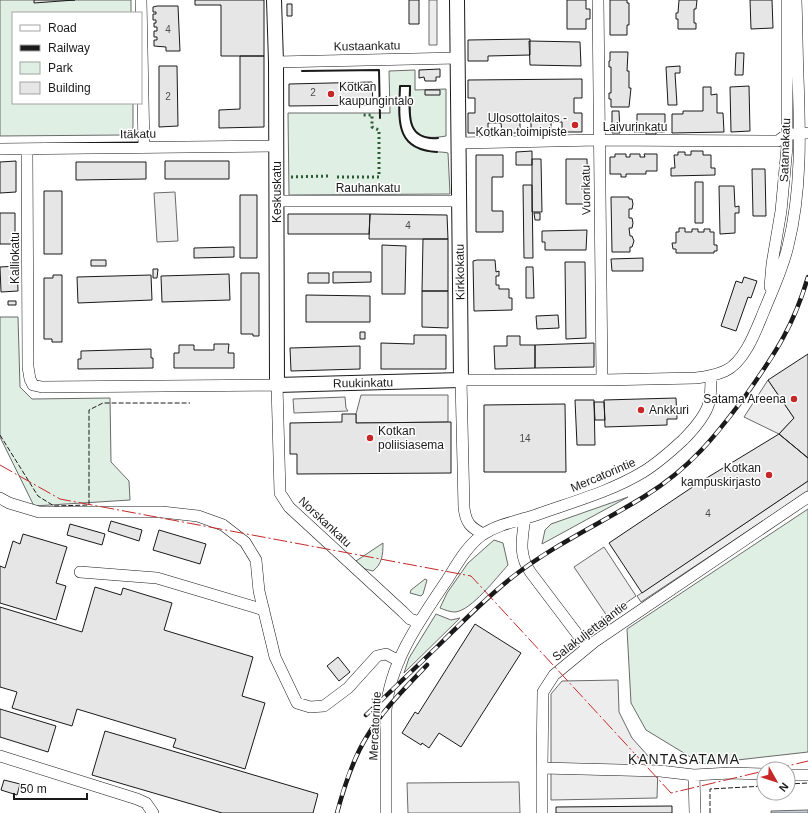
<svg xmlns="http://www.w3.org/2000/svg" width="808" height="813" font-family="Arial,sans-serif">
	<rect width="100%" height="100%" fill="#fff"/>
	<path fill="#e0efe3" stroke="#6a6a6a" d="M0 0H131V13H13V103H133V127L131 133 124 135 0 136Z
		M415 70V90L446 89V136C401 144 412 116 410 86H400C399 110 394 142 423 150 431 153 440 151 448 153L450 194 289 195 288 113H390L389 71Z
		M0 317H18L20 387 32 399 110 398 111 462 129 481 130 500 34 506 0 437Z
		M628 497 542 544 545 530 551 524Z
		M808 509V752L702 764 646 730 631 703 627 629Z
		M494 540 503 543 508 565C497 577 471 611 455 612 450 612 445 610 440 608L447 593 468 563Z
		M383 543C383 555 382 564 373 571L365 569 356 561Z
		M425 579 427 580 423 594 421 596 410 593 411 590Z
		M436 614 451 620 460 618 404 673 409 658Z"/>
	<path fill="#ededed" stroke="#6a6a6a" d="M429 0H437V45H429Z
		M175 192 178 241 157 242 154 193Z
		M768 380 794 418 779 434 744 417Z
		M361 395H448V422L356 423V414Z
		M345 397 346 408 348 411 294 413 293 399Z
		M808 481V491L641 602 637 596Z
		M604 547 636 596 607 616 574 567Z
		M618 680 619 712 632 738 658 767 657 798 551 800V694L562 681Z
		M519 782 520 813H408L407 783Z"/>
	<path fill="#c6d2dc" stroke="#6a6a6a" d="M808 810V813H771V811Z"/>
	<path fill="#e6e6e6" stroke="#1a1a1a" d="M34 0H75L34 3Z
		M195 0H264V56H221V5H195Z
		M409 0H419V24H409Z
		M567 0H586V9H590V19H586V29H567Z
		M610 0H627V3H629V25H627V35H610Z
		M679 0H697L696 9H694V23H696V29H678V19H676V13H678Z
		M750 0H772L773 28 751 29Z
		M287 4H292V16H287Z
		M157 6H178L180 51H166V47L154 46V40H157V37H154V31H157V27H154V23H156V20H153V14H156V12H153V7Z
		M530 39V55L488 56V61H468V40Z
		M529 41 580 42 581 66 530 65Z
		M610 52H628L627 71H629V88H631L629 107H611V99H609V93H611V67H609V61H610Z
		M736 53H744L743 75H735Z
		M240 56H264V127L219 128V110L240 109Z
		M159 66H177L178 126 159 127Z
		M680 66V73H675L677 105H668L666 67Z
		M440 69V77H436V81H425L424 77 419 78V70Z
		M582 79V98H574V113H582V132H562V122H551V132L531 133V122H520V133H502L501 123H488V133H468V113H475V98H468V80Z
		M372 82 373 105 289 106V84Z
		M749 86 750 131 731 132 730 87Z
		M703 87H711V95L717 94V113H723L724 132 672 133V114H683V111H703Z
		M425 90H440V95H425Z
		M612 111H619L620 133H612Z
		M637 114H665V132H656V134H646V132H634V124H637Z
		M532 151V165H516V152Z
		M691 151H703V155H711V168H715V175L671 176V168H675L674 155H678V152H685V155H691Z
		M615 154H626V157H630V154H640V157H645L644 154H657V171H646V174H626V177H621V174H610V157H615Z
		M476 155H503V177H492V211H503V232H476Z
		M532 159H541L542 212H532Z
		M566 159H587L588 204H566Z
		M16 161V192L0 193V162Z
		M165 161H229V179H165Z
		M76 162H146V179L76 180Z
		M752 169H765L766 216H753Z
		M695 182H703V223H695Z
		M523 185H532L533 258H524Z
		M719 186H734L735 207 739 206V213H735V233L720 234Z
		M44 191H62V254H44Z
		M240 195H257V258H240Z
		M611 197H629V199H632L633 204 632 209H629V218H632L633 223 632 228H629L630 236H632L634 241 632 247H630V252H612Z
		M0 213H15V244H0Z
		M534 213H540V220H535Z
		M288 214H370L369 234H288Z
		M370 214 447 215 448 239H369Z
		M679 228H685V232H692V229H698V232H704V229H710V232H714V245H717V251H714V253H676V249H673L672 243H676V232H679Z
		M587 230 586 250H545V242H542V231Z
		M423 239H448V291H422Z
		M382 245 406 246 405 294H382Z
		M234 247V257L194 258V248Z
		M643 258V271H612L611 259Z
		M91 260H106V266H91Z
		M477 260H495L496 272 499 271V276H496V285H499V289H509V298H512V310L474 311 473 261Z
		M565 262H585L586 338 566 339Z
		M17 266 18 291 1 292 0 267Z
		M526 267H533L534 298H526Z
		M153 269H158L157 278H153Z
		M333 272H371V282L333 283Z
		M241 273H259V336H253V334H241Z
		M308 273H329V283H308Z
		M229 274 230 300 162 302 161 276Z
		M53 275H62V342H52V339H44V278H53Z
		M151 275 152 300 78 303 77 277Z
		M744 277 757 281 751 298 748 297 736 331 721 326 736 281 742 283Z
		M422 291H448V328L422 327Z
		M306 295 370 296V322H306Z
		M8 301H16V305H8Z
		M558 315 559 328 537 329 536 316Z
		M360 332H365V339H360Z
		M414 335H446V369H381V343L414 344Z
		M507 336H520V345H535V368L495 369 494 346H507Z
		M594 343V367L535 368V345Z
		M214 344H229L228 353H234V368H174V353H179V345H194V350H214Z
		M360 346V369L291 371 290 348Z
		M151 349V358H153V368L78 369V359H81V351Z
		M808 354V458L779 434 794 418 768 380Z
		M676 398 677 419H667V425L605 427 604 400Z
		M575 400H594L595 445H577Z
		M594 402H604L605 420H595Z
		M565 404 566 472H484V405Z
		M342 414H356V423L451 422V473L297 474V454H290V423L342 422Z
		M779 434 808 458V481L642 593 609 543 700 482Z
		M111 521 142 530 139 541 108 531Z
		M70 524 105 534 102 545 67 535Z
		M159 530 206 544 200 564 153 550Z
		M23 534 67 547 56 583 66 586 56 620 0 603V566L5 568 13 541 20 544Z
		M95 587 121 595 123 588 172 603 164 630 253 657 242 696 265 703 245 769 173 747 176 739 77 709 72 726 12 708 17 692 0 687V607L82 632Z
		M475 624 521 653 461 747 439 733 429 748 422 743 421 745 402 733 415 712 418 714Z
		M338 657 350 672 339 681 327 666Z
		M0 709 56 726 48 752 0 737Z
		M105 731 318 794 313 813H222L92 775Z
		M4 780 20 784 17 795 1 790Z
		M672 806V813H556V807Z"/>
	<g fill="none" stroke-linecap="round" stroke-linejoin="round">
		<g stroke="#1a1a1a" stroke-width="12">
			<path id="minor" d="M141 0 144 147
				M598 0 602 380
				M276 62 458 58
				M459 143 598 140 778 141 787 134 808 133
				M0 149 277 146
				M27 149 28 367 30 379 33 385 42 387 277 385 280 493 289 507 403 612 410 619 419 622
				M277 201H460
				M770 287 772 264 781 211 787 147V0
				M0 498 9 503 39 512H162L198 516 223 525 245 542 256 560 259 591 275 657 297 703 310 707 324 706 348 688 377 656 386 654 399 661
				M525 518C522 539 518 555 531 573L587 647
				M483 534C470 527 466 523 464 508L461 380H602L696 378C706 377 716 375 725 371 745 362 756 330 764 311 773 289 783 268 788 246 802 190 800 132 798 76 797 51 797 25 796 0
				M80 572 157 578 264 610
				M0 756 137 799 146 803 153 813
				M542 768V813
				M764 774 730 773 694 775 660 771 542 768 543 692 554 675 594 642 808 497
				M694 775 695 813
				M788 775H808
				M386 813V710C390 662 420 620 447 580 457 564 467 546 482 535 498 524 518 521 536 515 572 502 610 492 643 472 658 463 670 452 683 440 693 430 705 417 709 403 711 395 711 385 711 376"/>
		</g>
		<g stroke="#1a1a1a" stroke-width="16">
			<path id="major" d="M274 0 276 62 277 385 461 380 457 0"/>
		</g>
		<use href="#minor" stroke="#fff" stroke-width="11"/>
		<use href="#major" stroke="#fff" stroke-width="14"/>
		<g stroke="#1a1a1a" stroke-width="4.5">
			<path id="rail" d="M366 715C390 692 415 668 439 645 462 622 485 599 510 579 551 546 600 524 645 496 690 468 715 437 746 395 759 376 773 357 784 336 794 318 802 297 808 277
				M337 813C344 787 352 761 366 738 382 711 405 688 427 665"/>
		</g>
		<use href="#rail" stroke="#fff" stroke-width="3" stroke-dasharray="9" stroke-linecap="butt"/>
		<path stroke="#2b5a34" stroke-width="3" stroke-dasharray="2 3" stroke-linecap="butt" d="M291 177 328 176
			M337 177H379V130L372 127V115H362"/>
		<path stroke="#1a1a1a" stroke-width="1" stroke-dasharray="5 2" stroke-linecap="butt" d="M0 435 38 496 54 506 89 505V410L103 403H190
			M788 784 808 783
			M710 813V789L764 786"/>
		<path stroke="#1a1a1a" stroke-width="2" d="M302 71 379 70 380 118
			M437 152C394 150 399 119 400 86H410C410 109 403 141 438 138"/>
		<path stroke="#c62828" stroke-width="1" stroke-dasharray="14 3 2 3" stroke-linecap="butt" d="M0 465 60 499 471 576 671 793 764 771
			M775 769 808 761"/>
	</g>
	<g fill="#c62828" stroke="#fff" stroke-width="1.5">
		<circle cx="331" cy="94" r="4"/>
		<circle cx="575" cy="125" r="4"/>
		<circle cx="794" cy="399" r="4"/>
		<circle cx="641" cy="410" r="4"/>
		<circle cx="370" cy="438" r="4"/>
		<circle cx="769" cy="475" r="4"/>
	</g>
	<g text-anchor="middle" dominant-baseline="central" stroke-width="3" stroke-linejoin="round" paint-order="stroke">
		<g font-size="10" fill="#4d4d4d">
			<text x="168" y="29">4</text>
			<text x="313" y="92">2</text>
			<text x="168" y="96">2</text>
			<text x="408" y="225">4</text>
			<text x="525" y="438">14</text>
			<text x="708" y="513">4</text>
		</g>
		<g font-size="12" fill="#1a1a1a" stroke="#fff">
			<text transform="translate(367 46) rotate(-1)">Kustaankatu</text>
			<text x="635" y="127">Laivurinkatu</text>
			<text transform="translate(138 134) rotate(-1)">Itäkatu</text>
			<text transform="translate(785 150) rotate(-88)">Satamakatu</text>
			<text x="368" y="188">Rauhankatu</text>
			<text transform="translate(586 190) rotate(-91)">Vuorikatu</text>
			<text transform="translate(277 192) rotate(-90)">Keskuskatu</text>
			<text transform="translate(15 258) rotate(-90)">Kalliokatu</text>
			<text transform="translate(460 272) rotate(-91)">Kirkkokatu</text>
			<text transform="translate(363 383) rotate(-1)">Ruukinkatu</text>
			<text transform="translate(603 475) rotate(-23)">Mercatorintie</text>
			<text transform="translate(325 522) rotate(43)">Norskankatu</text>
			<text transform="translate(590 631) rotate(-37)">Salakuljettajantie</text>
			<text transform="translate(375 726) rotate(-87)">Mercatorintie</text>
		</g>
		<g font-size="12" fill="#1a1a1a" stroke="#fff" text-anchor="start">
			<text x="339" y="87">Kotkan<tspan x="339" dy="14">kaupungintalo</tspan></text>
			<text x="567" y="118" text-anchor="end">Ulosottolaitos -<tspan x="567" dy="14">Kotkan toimipiste</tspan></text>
			<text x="786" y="399" text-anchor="end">Satama Areena</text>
			<text x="649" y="410">Ankkuri</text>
			<text x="378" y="431">Kotkan<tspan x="378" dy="14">poliisiasema</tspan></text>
			<text x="761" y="468" text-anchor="end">Kotkan<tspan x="761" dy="14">kampuskirjasto</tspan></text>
		</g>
		<g font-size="14" letter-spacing="1" fill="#1a1a1a" stroke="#fff">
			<text x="684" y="759">KANTASATAMA</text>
		</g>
	</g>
	<rect x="12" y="12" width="130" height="92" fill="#ffffff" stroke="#a3a3a3"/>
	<rect x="20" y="25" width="20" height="6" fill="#ffffff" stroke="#a3a3a3"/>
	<text x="48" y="32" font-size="12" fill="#1a1a1a">Road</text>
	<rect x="20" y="45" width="20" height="6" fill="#1a1a1a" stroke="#a3a3a3"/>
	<text x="48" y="52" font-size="12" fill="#1a1a1a">Railway</text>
	<rect x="20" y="62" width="20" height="12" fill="#e0efe3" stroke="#a3a3a3"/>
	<text x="48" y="72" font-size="12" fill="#1a1a1a">Park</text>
	<rect x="20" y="82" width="20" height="12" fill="#e6e6e6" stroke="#a3a3a3"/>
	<text x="48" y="92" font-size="12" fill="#1a1a1a">Building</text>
	<g transform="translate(776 781) rotate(129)"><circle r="19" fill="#ffffff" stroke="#a3a3a3"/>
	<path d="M0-3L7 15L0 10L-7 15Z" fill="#c62828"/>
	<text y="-6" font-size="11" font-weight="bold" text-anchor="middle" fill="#1a1a1a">N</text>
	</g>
	<path d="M14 793v6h73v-6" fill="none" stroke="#1a1a1a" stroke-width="2"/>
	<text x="20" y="793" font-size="12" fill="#1a1a1a" stroke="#ffffff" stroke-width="3" paint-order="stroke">50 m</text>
</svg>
